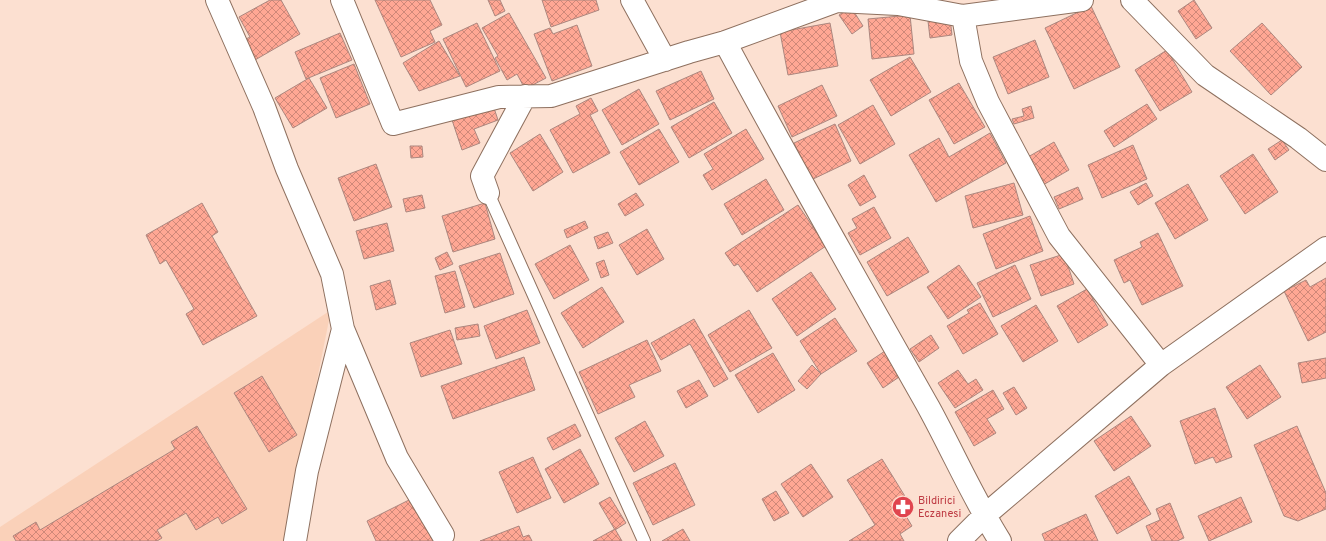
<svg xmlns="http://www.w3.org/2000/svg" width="1326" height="541" font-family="Overpass,sans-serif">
	<defs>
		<pattern id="building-cross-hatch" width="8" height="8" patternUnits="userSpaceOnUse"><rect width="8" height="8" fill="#ffa794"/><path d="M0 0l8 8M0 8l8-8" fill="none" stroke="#cf8879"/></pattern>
	</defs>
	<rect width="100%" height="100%" fill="#fce0d1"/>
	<path fill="#fad1b9" d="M331 310 285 541H0V527Z"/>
	<path fill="url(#building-cross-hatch)" stroke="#ac877f" d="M270 0H281L300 34 255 60 244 40 250 37 239 17Z
		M375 0H430L442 25 430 31 435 42 401 57Z
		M488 0H500L505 11 495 16Z
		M542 0H596L599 10 551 27Z
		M1194 0 1212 28 1196 39 1178 11Z
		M1091 6 1120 67 1074 89 1045 28Z
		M851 7 863 26 852 34 839 15Z
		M509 13 546 78 525 89 517 74 507 80 495 58 498 56 482 28Z
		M910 15 914 54 872 59 868 19Z
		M950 18 952 35 930 38 928 21Z
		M477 23 500 71 466 87 443 39Z
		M830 23 838 66 788 75 780 32Z
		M1262 23 1302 67 1271 95 1230 51Z
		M577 25 592 66 552 81 534 34 550 28 553 34Z
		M340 33 352 60 306 79 295 52Z
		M1035 40 1049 77 1008 94 993 57Z
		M439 41 460 76 419 91 403 63Z
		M1167 50 1192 92 1160 111 1135 70Z
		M910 57 931 92 891 116 870 80Z
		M354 64 370 104 336 118 320 78Z
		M701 71 714 99 670 120 656 91Z
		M309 78 327 108 293 128 275 98Z
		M959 83 985 127 954 144 929 100Z
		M822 85 837 116 792 137 778 106Z
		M639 89 659 124 622 145 602 110Z
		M591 98 598 111 590 115 610 153 573 173 550 130 580 114 576 106Z
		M714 102 732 133 689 158 671 127Z
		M1147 104 1157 119 1114 147 1104 131Z
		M493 105 498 120 474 129 480 143 462 150 452 120Z
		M873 105 895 144 860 164 838 125Z
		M1031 106 1034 118 1014 124 1012 119 1024 116 1022 109Z
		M835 124 851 161 811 180 794 143Z
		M659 129 679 162 639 185 620 152Z
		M746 129 764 159 712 190 703 175 713 169 704 154Z
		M990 133 1006 163 936 202 909 155 939 138 949 157Z
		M540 134 563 172 533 191 510 153Z
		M1282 140 1289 150 1275 160 1268 149Z
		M1054 142 1069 170 1043 185 1028 157Z
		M1133 145 1147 179 1102 198 1088 165Z
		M410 146H422L423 157 411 158Z
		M1253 154 1278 192 1245 214 1220 176Z
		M376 164 392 207 354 221 338 178Z
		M864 175 876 197 860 206 848 185Z
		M766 179 784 210 742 235 724 204Z
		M1014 183 1023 215 973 228 965 196Z
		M1146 183 1153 196 1138 205 1130 192Z
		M1188 184 1208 220 1175 239 1155 203Z
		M1078 187 1083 199 1059 209 1054 197Z
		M636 193 644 205 625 216 618 204Z
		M422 195 425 208 406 212 403 199Z
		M202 203 218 232 212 236 257 316 203 345 186 314 194 309 166 260 160 264 146 235Z
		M485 203 495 239 453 252 442 216Z
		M798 205 826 246 757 292 738 264 734 266 725 253Z
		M874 207 891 238 860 255 848 233 857 228 852 219Z
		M1030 216 1043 251 996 269 983 234Z
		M585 221 588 228 567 238 564 230Z
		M387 223 394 251 364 259 356 231Z
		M647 229 664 259 637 275 619 245Z
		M608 232 613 243 598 249 594 237Z
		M1158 233 1183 286 1142 305 1130 280 1124 283 1114 260 1142 247 1140 242Z
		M908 237 929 272 887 296 867 262Z
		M570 245 589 280 554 299 535 264Z
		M447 252 453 264 440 270 435 258Z
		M500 253 514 294 474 308 459 266Z
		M1064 254 1074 284 1041 296 1030 265Z
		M604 260 609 275 601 278 596 263Z
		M959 265 981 297 948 319 927 287Z
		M1015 265 1031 299 993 317 977 283Z
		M455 271 465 307 445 313 435 276Z
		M811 272 836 309 797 336 772 299Z
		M1326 278V332L1308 341 1284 291 1306 280 1310 287Z
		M390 280 396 304 376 310 370 286Z
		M602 287 624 322 583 348 561 313Z
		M1087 289 1108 325 1078 343 1057 306Z
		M980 303 998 334 963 354 947 326 969 313 967 310Z
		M1036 305 1058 341 1023 362 1001 326Z
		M527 310 540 343 496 359 484 326Z
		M749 310 772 348 730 372 708 335Z
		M835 318 857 351 821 374 800 341Z
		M694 319 728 379 714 387 690 344 661 360 651 343Z
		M478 324 480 336 457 340 455 328Z
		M450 330 462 364 421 377 410 343Z
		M931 335 939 348 919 362 910 349Z
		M647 340 661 371 629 385 635 397 598 414 579 372Z
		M885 351 902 375 883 388 867 363Z
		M773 353 795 390 758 413 735 375Z
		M524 357 535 390 453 419 441 386Z
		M1326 358V378L1302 383 1298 363Z
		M812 365 821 374 807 389 798 381Z
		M1260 365 1281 397 1247 419 1226 387Z
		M958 370 968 384 976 379 983 390 955 408 938 383Z
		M262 376 297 435 269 452 234 393Z
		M699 380 708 396 686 408 677 391Z
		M1014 387 1027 408 1016 415 1003 393Z
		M993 390 1004 409 987 419 996 433 974 446 955 412Z
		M1215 408 1232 457 1216 463 1213 457 1195 464 1180 421Z
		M1131 416 1151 446 1114 471 1094 441Z
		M645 421 664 456 634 472 615 438Z
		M575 424 581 436 553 450 547 438Z
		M197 426 247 509 222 524 218 517 196 530 186 513 157 530 162 538 157 541H16L13 536 36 522 40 530 175 449 171 442Z
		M1297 426 1326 493V509L1298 521 1284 516 1254 445Z
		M580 449 599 484 564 503 545 469Z
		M533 457 551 498 517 513 499 472Z
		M882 459 911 506 903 511 912 526 900 534 904 541H849L875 525 847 480Z
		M675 463 695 505 653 525 633 483Z
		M811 464 833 497 803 517 781 484Z
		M1129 476 1151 514 1117 534 1095 496Z
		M776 491 789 513 774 521 762 499Z
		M610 497 626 523 615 530 599 503Z
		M1241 497 1252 522 1209 541 1198 516Z
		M411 499 433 541H376L367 521Z
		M1170 503 1184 538 1177 541H1152L1146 526 1160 520 1156 509Z
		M1086 514 1098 541H1045L1042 534Z
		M519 526 523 537 529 535 532 541H480Z
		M615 529 622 541H593Z
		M683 529 690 541H662Z"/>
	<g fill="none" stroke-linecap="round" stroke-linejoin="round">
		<g stroke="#8e705f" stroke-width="14">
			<path id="lane" d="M488 193 644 541"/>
		</g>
		<g stroke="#8e705f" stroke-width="24">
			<path id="street" d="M217 0 264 107 287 169 332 274 343 329 307 471 295 541
				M342 0 393 124 499 97 551 96 689 52 725 42 837 1 898 4 963 16 1082 0
				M632 0 665 60
				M1132 0 1205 75 1298 138 1326 160
				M963 16 971 61 988 102 1059 236 1161 365
				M725 42C791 165 860 286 929 408 953 452 973 498 1000 541
				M488 193 482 176 525 96
				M343 329 397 458 443 535
				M959 541 984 516 1161 365 1326 248"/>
		</g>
		<use href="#lane" stroke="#fff" stroke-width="12"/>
		<use href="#street" stroke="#fff" stroke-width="22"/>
	</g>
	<defs>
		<g id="pharmacy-disc" transform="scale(1.15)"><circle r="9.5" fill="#e0444e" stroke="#fce0d1"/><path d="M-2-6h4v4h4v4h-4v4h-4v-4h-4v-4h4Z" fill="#fff"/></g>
	</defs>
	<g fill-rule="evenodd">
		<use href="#pharmacy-disc" x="903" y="507"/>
	</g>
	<g text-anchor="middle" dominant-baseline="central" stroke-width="3" stroke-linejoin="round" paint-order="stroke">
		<g font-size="11" fill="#be3a42" stroke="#fce0d1" text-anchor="start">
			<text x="918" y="501">Bildirici<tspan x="918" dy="13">Eczanesi</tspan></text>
		</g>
	</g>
</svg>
